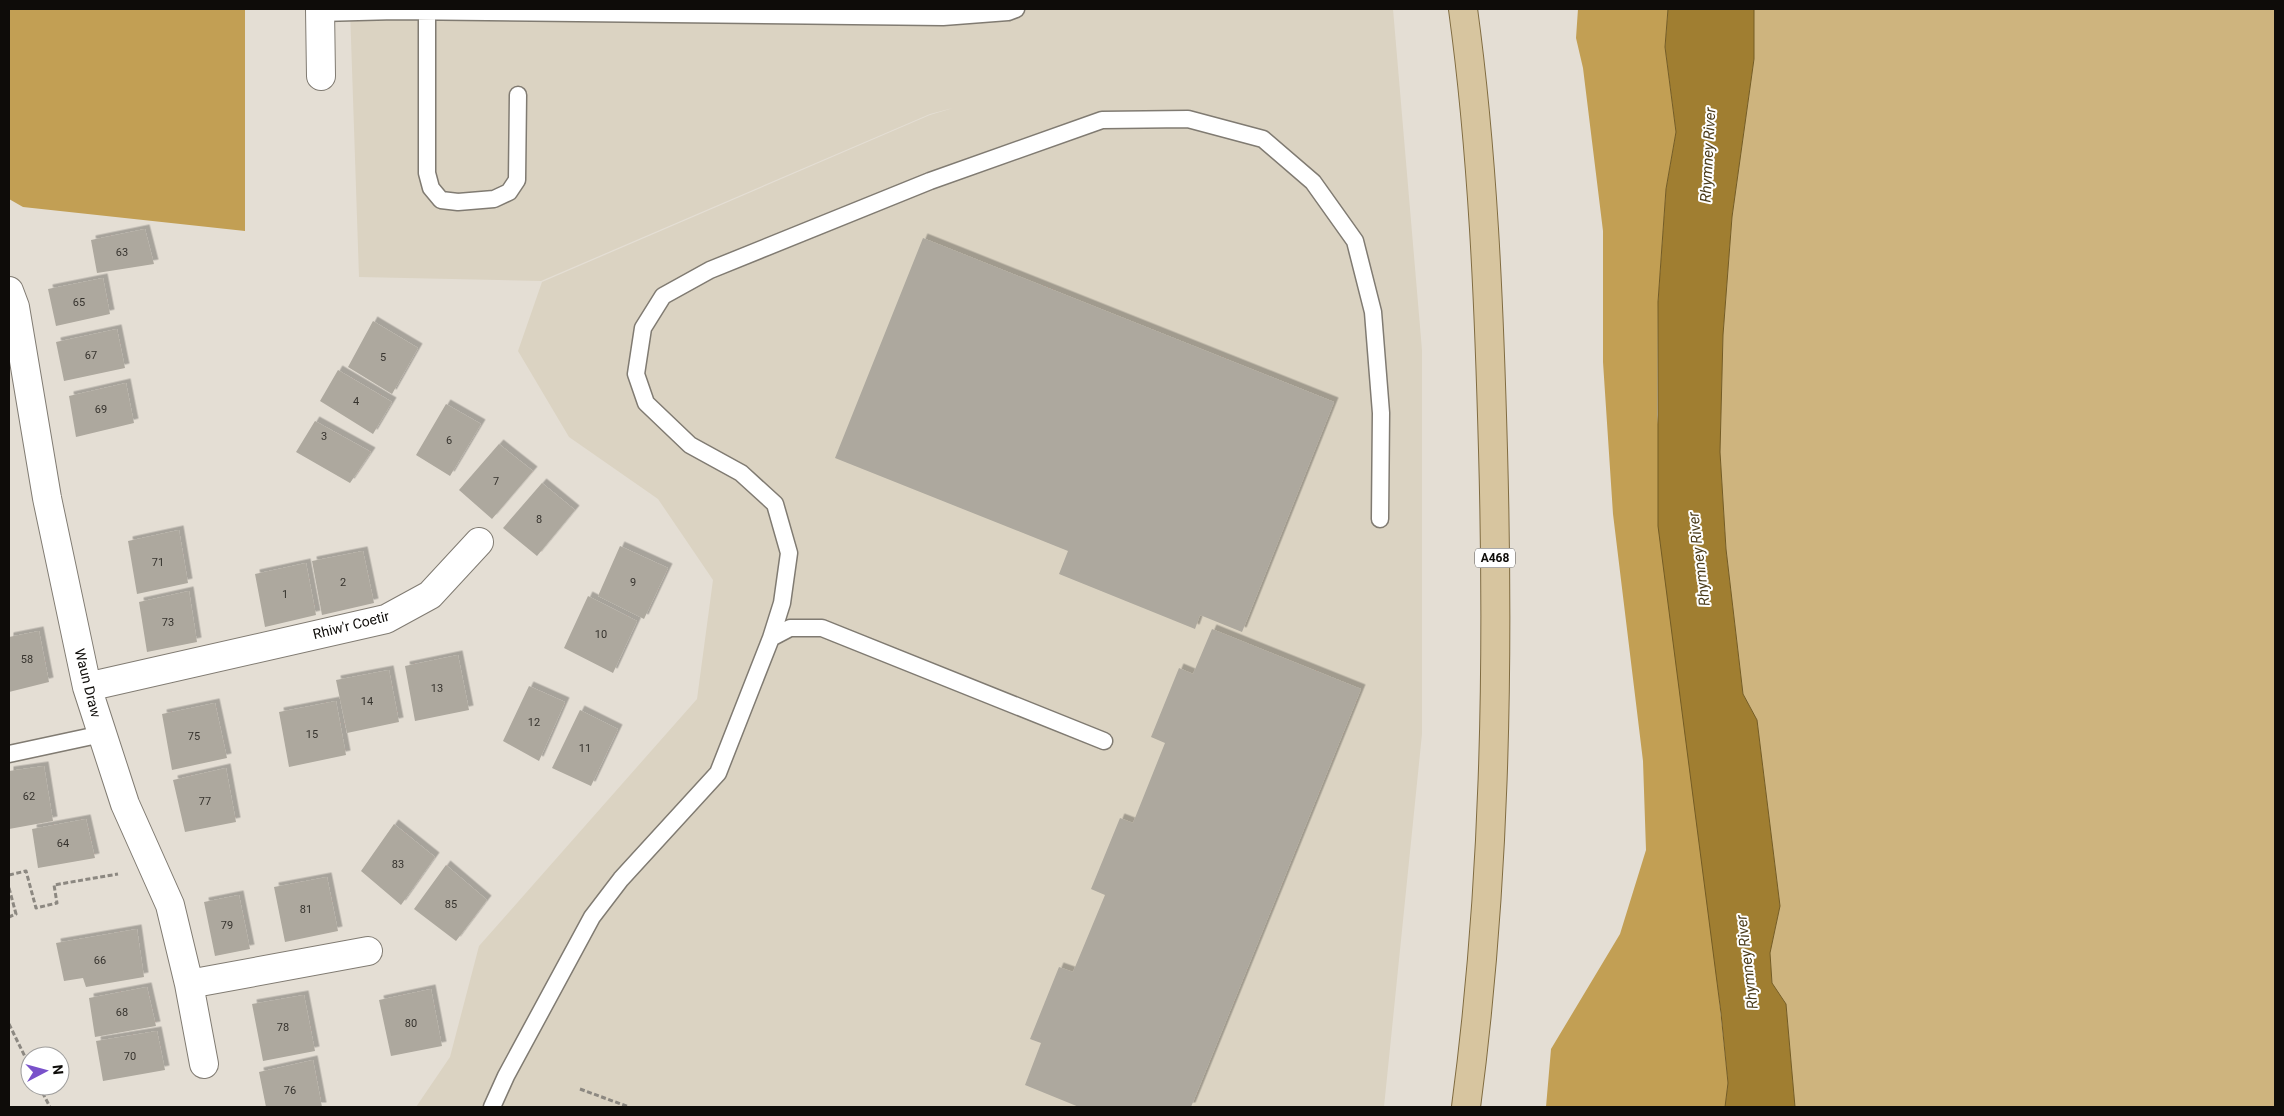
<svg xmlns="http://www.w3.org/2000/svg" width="2284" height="1116" font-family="Roboto,sans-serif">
	<defs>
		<filter id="shadow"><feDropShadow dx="4.5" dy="-4.5" stdDeviation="0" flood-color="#0004"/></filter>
	</defs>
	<rect width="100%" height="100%" fill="#e4ded4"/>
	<path fill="#dbd3c2" d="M350 9H1393L1422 350V734L1384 1107H416L450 1057 479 946 697 699 713 580 658 499 569 437 518 351 542 282 930 115 953 108 930 114 541 281 359 277Z"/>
	<path fill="#ceb47e" d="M1754 9H2275V1107H1795L1786 1004 1772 983 1770 953 1780 906 1757 720 1743 694 1726 549 1720 452 1723 335 1732 217 1754 59Z"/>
	<path fill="#c29f54" d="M9 9H245V231L23 207 9 199Z
		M1578 9H1668L1665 47 1676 132 1666 189 1658 302 1657 415 1728 1083 1725 1107H1546L1551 1049 1620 934 1646 850 1643 761 1613 514 1603 362V231L1583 68 1576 38Z"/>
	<path fill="#a07e31" stroke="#745c25" d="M1668 9H1754V59L1732 217 1723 335 1720 452 1726 549 1743 694 1757 720 1780 906 1770 953 1772 983 1786 1004 1795 1107H1725L1728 1083 1721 1013 1658 526V302L1666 189 1676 132 1665 47Z"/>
	<path fill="#ada89e" filter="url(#shadow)" d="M145 229 154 264 97 273 91 240Z
		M923 238 1334 402 1242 632 1200 615 1195 629 1059 574 1068 551 835 458Z
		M103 278 110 314 56 326 48 289Z
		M373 321 418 348 392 394 348 367Z
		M117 329 125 368 64 381 56 342Z
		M338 370 392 402 373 434 320 401Z
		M126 383 134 423 76 437 69 396Z
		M446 404 481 424 450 476 416 455Z
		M315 421 371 452 350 483 296 452Z
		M499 444 533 471 492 519 459 490Z
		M542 483 575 510 537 556 503 528Z
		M179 530 188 583 137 594 128 541Z
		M620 546 668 568 644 619 598 596Z
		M363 551 374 603 322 615 312 561Z
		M306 563 316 615 265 627 255 574Z
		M189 591 197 642 147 652 139 602Z
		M588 596 637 621 613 673 564 648Z
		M1212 629 1361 689 1191 1107H1079L1025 1085 1041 1043 1030 1039 1059 967 1073 972 1105 895 1091 889 1120 818 1133 823 1165 743 1151 737 1179 668 1193 674Z
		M39 631 49 682 9 692V637Z
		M458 655 469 710 415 721 405 666Z
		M389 670 399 722 347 733 336 680Z
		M529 686 565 702 539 761 503 741Z
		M336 701 346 755 289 767 279 712Z
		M215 703 227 758 172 770 162 714Z
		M580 710 618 729 591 786 552 768Z
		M44 766 53 821 9 829V771Z
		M226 768 236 822 185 832 173 780Z
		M86 819 95 858 38 868 32 829Z
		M394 824 435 857 401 905 361 871Z
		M446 865 487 900 456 941 414 909Z
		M327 877 338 931 285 942 274 887Z
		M239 895 250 949 215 956 204 902Z
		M137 929 144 977 86 987 83 978 64 981 56 943Z
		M147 987 156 1026 95 1037 89 998Z
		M431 989 442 1046 391 1056 379 1000Z
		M304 995 315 1051 263 1061 252 1004Z
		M157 1031 165 1070 103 1081 96 1041Z
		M313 1060 322 1107H266L259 1072Z"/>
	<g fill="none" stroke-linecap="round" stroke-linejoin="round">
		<g stroke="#807b72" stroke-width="19">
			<path id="service" d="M427 11V173L431 188 441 200 458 202 494 199 509 192 517 180 518 95
				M320 13 396 11 943 17 1008 12 1016 9
				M771 638 782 603 789 553 775 504 741 473 690 445 646 403 636 374 643 328 663 296 710 270 930 181 1102 120 1188 119 1263 139 1313 182 1355 241 1373 312 1381 413 1380 519
				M9 754 102 734
				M492 1107 506 1076 592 917 621 879 718 773 771 638 790 628H822L1104 741"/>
		</g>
		<g stroke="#807b72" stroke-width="30">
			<path id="minor" d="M320 9 321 76
				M9 291 15 307 47 498 87 687 125 804 170 905 189 984 204 1064
				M87 687 386 619 430 595 479 542
				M189 984 368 951"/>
		</g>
		<g stroke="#806c41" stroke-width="30">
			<path id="primary" d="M1463 9C1483 155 1489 303 1493 450 1499 670 1495 889 1466 1107"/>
		</g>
		<path stroke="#8c8881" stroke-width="3" stroke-dasharray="5 2.5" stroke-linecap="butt" d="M9 875 26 871 36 908 57 903 54 885 118 874
			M9 888 16 914 9 917
			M9 1024 30 1067
			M39 1086 50 1107
			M580 1089 629 1107"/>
		<use href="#service" stroke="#fff" stroke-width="16"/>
		<use href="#minor" stroke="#fff" stroke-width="28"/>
		<use href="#primary" stroke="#d7c59f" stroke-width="28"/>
	</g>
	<g text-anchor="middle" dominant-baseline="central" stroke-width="4" stroke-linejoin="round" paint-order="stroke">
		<g font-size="11" fill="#36332e">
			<text x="122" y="252">63</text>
			<text x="79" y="302">65</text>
			<text x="91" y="355">67</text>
			<text x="383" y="357">5</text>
			<text x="356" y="401">4</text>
			<text x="101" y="409">69</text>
			<text x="324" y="436">3</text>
			<text x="449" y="440">6</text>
			<text x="496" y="481">7</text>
			<text x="539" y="519">8</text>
			<text x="158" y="562">71</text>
			<text x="343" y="582">2</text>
			<text x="633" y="582">9</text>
			<text x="285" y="594">1</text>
			<text x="168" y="622">73</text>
			<text x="601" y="634">10</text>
			<text x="27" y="659">58</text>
			<text x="437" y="688">13</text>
			<text x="367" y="701">14</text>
			<text x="534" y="722">12</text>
			<text x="312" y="734">15</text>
			<text x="194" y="736">75</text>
			<text x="585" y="748">11</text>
			<text x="29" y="796">62</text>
			<text x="205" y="801">77</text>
			<text x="63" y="843">64</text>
			<text x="398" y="864">83</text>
			<text x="451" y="904">85</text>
			<text x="306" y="909">81</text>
			<text x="227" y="925">79</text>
			<text x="100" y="960">66</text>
			<text x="122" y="1012">68</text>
			<text x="411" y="1023">80</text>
			<text x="283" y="1027">78</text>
			<text x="130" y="1056">70</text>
			<text x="290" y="1090">76</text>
		</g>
		<rect fill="#fff" stroke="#565553" stroke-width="1" x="1475" y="548.5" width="40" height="19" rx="4"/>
		<g font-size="12" font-weight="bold" fill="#0e0c09">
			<text x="1495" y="558">A468</text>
		</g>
		<g font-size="14" fill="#0e0c09" stroke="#fff">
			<text transform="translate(351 625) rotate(-14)">Rhiw'r Coetir</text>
			<text transform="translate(88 683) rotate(76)">Waun Draw</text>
		</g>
		<g font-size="15" font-style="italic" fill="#4b3c1b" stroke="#fff">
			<text transform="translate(1708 155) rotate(-87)">Rhymney River</text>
			<text transform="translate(1699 559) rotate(-97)">Rhymney River</text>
			<text transform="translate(1747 962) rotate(-97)">Rhymney River</text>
		</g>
	</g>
	<rect width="2284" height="1116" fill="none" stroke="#0e0c09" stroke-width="20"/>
	<g transform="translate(45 1071) rotate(84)"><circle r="24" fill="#ffffff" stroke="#9f9e9d"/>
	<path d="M0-4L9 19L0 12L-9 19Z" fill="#7951ca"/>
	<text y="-8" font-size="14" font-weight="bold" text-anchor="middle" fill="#0e0c09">N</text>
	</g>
</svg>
